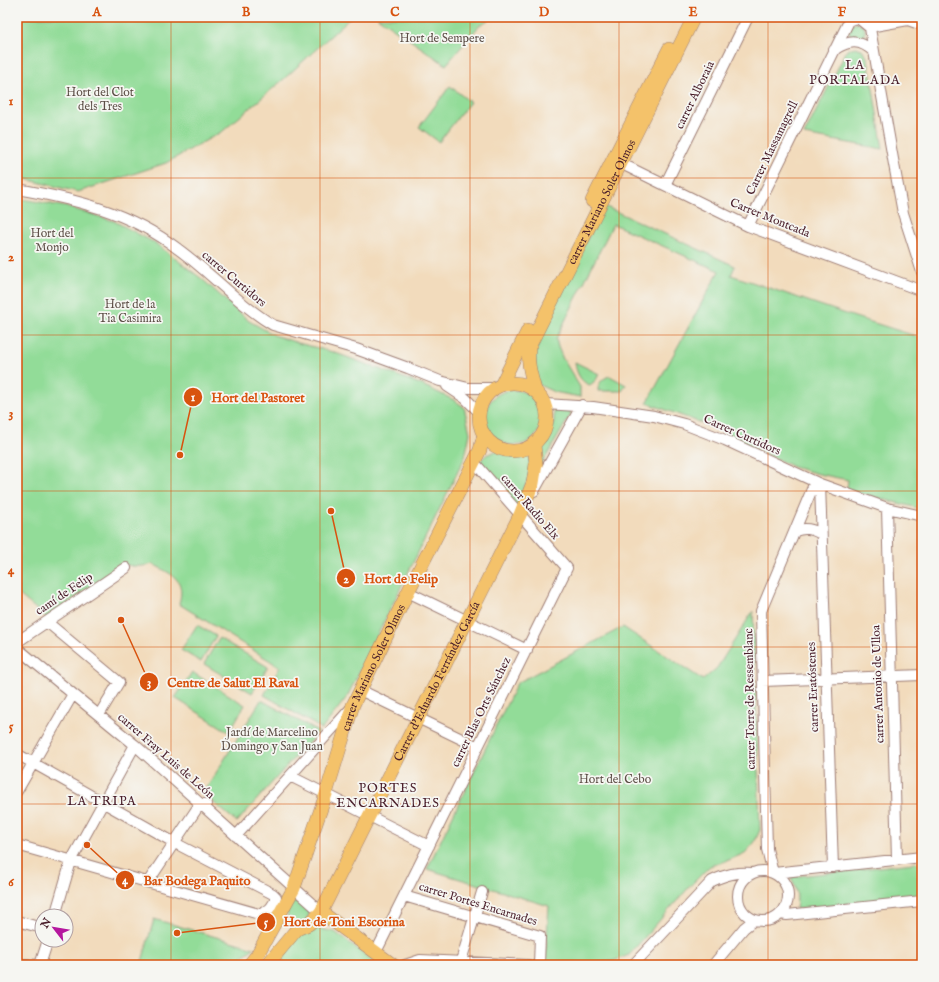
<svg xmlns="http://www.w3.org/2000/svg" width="939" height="982" font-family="'IM FELL English',serif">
	<rect width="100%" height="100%" fill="#f6f6f2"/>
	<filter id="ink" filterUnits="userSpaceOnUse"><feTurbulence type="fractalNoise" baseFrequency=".025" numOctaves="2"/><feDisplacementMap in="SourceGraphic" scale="8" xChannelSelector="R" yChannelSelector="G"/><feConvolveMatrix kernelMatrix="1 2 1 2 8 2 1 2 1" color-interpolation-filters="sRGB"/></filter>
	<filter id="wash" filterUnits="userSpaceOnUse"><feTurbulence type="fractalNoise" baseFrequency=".012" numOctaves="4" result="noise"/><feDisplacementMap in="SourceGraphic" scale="16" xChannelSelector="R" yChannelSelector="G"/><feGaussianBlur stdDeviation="0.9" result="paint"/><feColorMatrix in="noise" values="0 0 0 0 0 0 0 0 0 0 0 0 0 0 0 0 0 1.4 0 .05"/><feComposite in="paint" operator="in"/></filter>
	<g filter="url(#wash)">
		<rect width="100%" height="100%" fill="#f2dbbc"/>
		<path fill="#92dc98" stroke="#6e7e62" d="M17 17H351L285 78 223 131 166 163 78 192 17 177Z
			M377 17H493L480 25 446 65Z
			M849 31a8 8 0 1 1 16 0a8 8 0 1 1-16 0Z
			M855 47 862 49 868 59 883 149 804 135 847 50Z
			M450 86 470 102 439 142 419 127Z
			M17 198 67 207 114 221 155 243 202 279 249 321 274 335 298 343 333 352 420 384 454 400 464 407 470 433 465 457 347 697 322 729 264 695 280 667 179 604C186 578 172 575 153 564 141 567 134 567 122 564L47 618 17 593Z
			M604 206 735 266 731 275 855 317 922 338V509L853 492 847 489 848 480 819 474 793 467 715 428 647 403 719 271 613 224 556 339 558 347 563 359 580 387V397L554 392 539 385 534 373 535 340Z
			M575 362 599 374 596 380 590 385C580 382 576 372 575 362Z
			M610 376 626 385 622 391H598C598 384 602 378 610 376Z
			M513 390C555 392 548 445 515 445 510 445 505 444 500 441 474 427 484 391 513 390Z
			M570 409 571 414 539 469 540 449 550 434 554 421V410Z
			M496 451C507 456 516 457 528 454 536 466 522 494 517 507L479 462 486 455Z
			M753 611 760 830 754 843 745 853 729 860 710 866 691 885 629 955 613 961 591 964 545 962 549 906 427 869 517 683 623 627 703 680 717 668Z
			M197 625 216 636 201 662 181 650Z
			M219 638 268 667 252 693 204 664Z
			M192 672 245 705 229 732 175 698Z
			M261 700 319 732 294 758 237 822 203 794Z
			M922 862V897L796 909C798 896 797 888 790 877Z
			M287 912a11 11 0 1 1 22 0a11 11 0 1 1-22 0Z
			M154 919 254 948 230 965H141Z
			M316 928 335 932 379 965H282L286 948 300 932 309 929Z"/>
	</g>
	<g filter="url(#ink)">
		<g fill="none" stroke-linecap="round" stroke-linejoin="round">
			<g stroke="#9e7d74" stroke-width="12">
				<path id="minor" d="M868 17 893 159 903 213 922 272
					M912 17 908 20 922 25
					M849 20 858 18 869 27 908 20
					M834 50C849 40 860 39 874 52
					M614 160 748 226 922 291
					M665 185 748 17
					M17 189C75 199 130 212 178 249 211 273 238 304 273 325L356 349 408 368 440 381 468 388H496
					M748 226 851 17
					M447 386 465 398 480 413
					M545 404 593 407 654 416 684 424 725 440 820 484 887 508 922 516
					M820 484 833 867
					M534 491 582 405
					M887 508 897 859
					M795 531C805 527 812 529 821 534
					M408 592 527 650
					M47 622 119 682 99 715
					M17 642 126 568
					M17 648 135 745 321 912
					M763 681 922 675
					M360 690 478 747
					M17 754 175 843 273 894 276 897C274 906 269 911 261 914
					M290 776 429 846
					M17 791 73 694
					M236 836 352 707
					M17 845 266 916
					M738 896a25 25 0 1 1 50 0a25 25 0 1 1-50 0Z
					M773 873 767 849 761 611 815 482
					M774 873 922 857
					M148 882 200 804H206
					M404 896 540 936 539 965
					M780 914 787 915 922 901
					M55 916 71 861 135 745
					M17 921 42 928
					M376 952 567 568 474 462
					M461 961 482 892
					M17 963 22 964 40 965 48 940
					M405 965 420 960 529 965
					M633 965 712 881C727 874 736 872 753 873
					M713 965 744 928 754 920"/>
			</g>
			<g stroke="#9e7d74" stroke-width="14">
				<g id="major">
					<path d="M592 201 669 49"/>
					<circle cx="513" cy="417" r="34"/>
					<path d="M501 385 528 330"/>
					<path id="s1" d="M535 390C531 375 527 363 529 347L694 17"/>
					<path d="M321 912 393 965"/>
					<path id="s2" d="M249 965 257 955 294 888 326 794 353 705 408 592 480 450 484 434"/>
					<path id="s3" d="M267 965 297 929 309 924 321 912 520 515 533 483 536 464 534 445"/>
				</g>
			</g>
			<use href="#minor" stroke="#fff" stroke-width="10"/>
			<use href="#major" stroke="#f4c26a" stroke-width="13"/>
		</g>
	</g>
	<path fill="none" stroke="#d8530f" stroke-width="1" stroke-opacity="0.55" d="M171 17V965M320 17V965M470 17V965M619 17V965M768 17V965M17 178H922M17 335H922M17 491H922M17 647H922M17 804H922"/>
	<g text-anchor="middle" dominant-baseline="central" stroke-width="3.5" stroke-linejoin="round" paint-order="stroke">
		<g font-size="12" fill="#5c4e46" stroke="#f6f6f2">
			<text x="442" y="38">Hort de Sempere</text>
			<text x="100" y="92">Hort del Clot<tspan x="100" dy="14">dels Tres</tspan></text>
			<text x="52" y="233">Hort del<tspan x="52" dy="14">Monjo</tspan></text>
			<text x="130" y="304">Hort de la<tspan x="130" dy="14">Tia Casimira</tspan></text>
			<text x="272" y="732">Jardí de Marcelino<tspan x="272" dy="14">Domingo y San Juan</tspan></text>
			<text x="615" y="779">Hort del Cebo</text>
		</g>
		<g font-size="12" fill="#4a1f2b" stroke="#f6f6f2">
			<text transform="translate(695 95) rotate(-64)">carrer Alboraia</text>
			<text transform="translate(772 148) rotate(-64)">Carrer Massamagrell</text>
			<text stroke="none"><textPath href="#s1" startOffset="206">carrer Mariano Soler Olmos</textPath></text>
			<text transform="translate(770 218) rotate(22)">Carrer Montcada</text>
			<text transform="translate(234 279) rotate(40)">carrer Curtidors</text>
			<text transform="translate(742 435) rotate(24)">Carrer Curtidors</text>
			<text transform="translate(530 507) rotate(49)">carrer Radio Elx</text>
			<text transform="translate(64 594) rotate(-34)">camí de Felip</text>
			<text stroke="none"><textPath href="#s2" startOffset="324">carrer Mariano Soler Olmos</textPath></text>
			<text stroke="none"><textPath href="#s3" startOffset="335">Carrer d'Eduardo Ferrández García</textPath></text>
			<text transform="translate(878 684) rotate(-92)">carrer Antonio de Ulloa</text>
			<text transform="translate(813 687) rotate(-92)">carrer Eratóstenes</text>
			<text transform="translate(750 699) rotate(-91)">carrer Torre de Ressemblanc</text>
			<text transform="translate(481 712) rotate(-64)">carrer Blas Orts Sánchez</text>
			<text transform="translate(166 756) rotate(41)">carrer Fray Luis de León</text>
			<text transform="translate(478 904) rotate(17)">carrer Portes Encarnades</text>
		</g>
		<g font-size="13" letter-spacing="1" fill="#4a1f2b" stroke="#f6f6f2">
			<text x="855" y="65">LA<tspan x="855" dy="15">PORTALADA</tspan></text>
			<text x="388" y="788">PORTES<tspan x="388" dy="15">ENCARNADES</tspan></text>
			<text x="102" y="801">LA TRIPA</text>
		</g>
	</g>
	<path fill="none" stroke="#d8530f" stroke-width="1.5" d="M180 455L193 397M331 511L346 578M121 620L149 682M87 845L125 880M177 933L266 922"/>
	<g fill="#d8530f" stroke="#f6f6f2" stroke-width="1.5">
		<circle cx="180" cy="455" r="4"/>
		<circle cx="331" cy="511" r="4"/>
		<circle cx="121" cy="620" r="4"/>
		<circle cx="87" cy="845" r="4"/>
		<circle cx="177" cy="933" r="4"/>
		<circle cx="193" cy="397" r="10"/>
		<circle cx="346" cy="578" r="10"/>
		<circle cx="149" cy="682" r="10"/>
		<circle cx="125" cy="880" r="10"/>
		<circle cx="266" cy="922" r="10"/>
	</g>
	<g font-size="12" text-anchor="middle" font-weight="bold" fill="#fff">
		<text x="193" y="401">1</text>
		<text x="346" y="583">2</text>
		<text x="149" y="686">3</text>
		<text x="125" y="884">4</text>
		<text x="266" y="926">5</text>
	</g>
	<g font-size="13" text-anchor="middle" font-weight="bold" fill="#d8530f" stroke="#f6f6f2" stroke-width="3.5" stroke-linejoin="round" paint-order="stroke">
		<text x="258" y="402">Hort del Pastoret</text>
		<text x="401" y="583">Hort de Felip</text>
		<text x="233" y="687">Centre de Salut El Raval</text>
		<text x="197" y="885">Bar Bodega Paquito</text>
		<text x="344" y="926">Hort de Toni Escorina</text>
	</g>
	<rect width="939" height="982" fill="none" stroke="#f6f6f2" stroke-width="44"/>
	<g transform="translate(54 928) rotate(301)"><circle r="19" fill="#f6f6f2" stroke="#b1a0a2"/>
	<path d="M0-3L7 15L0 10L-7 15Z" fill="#b5179e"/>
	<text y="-6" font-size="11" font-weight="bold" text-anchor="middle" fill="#4a1f2b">N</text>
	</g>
	<rect x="22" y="22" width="895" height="938" fill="none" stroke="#d8530f" stroke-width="1.5"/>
	<g font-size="13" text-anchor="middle" font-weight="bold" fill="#d8530f">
		<text x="97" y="16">A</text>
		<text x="246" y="16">B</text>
		<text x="395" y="16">C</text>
		<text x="544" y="16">D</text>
		<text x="693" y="16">E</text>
		<text x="842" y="16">F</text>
		<text x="11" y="105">1</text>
		<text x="11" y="261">2</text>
		<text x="11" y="417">3</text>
		<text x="11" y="574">4</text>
		<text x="11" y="730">5</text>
		<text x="11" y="886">6</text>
	</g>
</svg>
